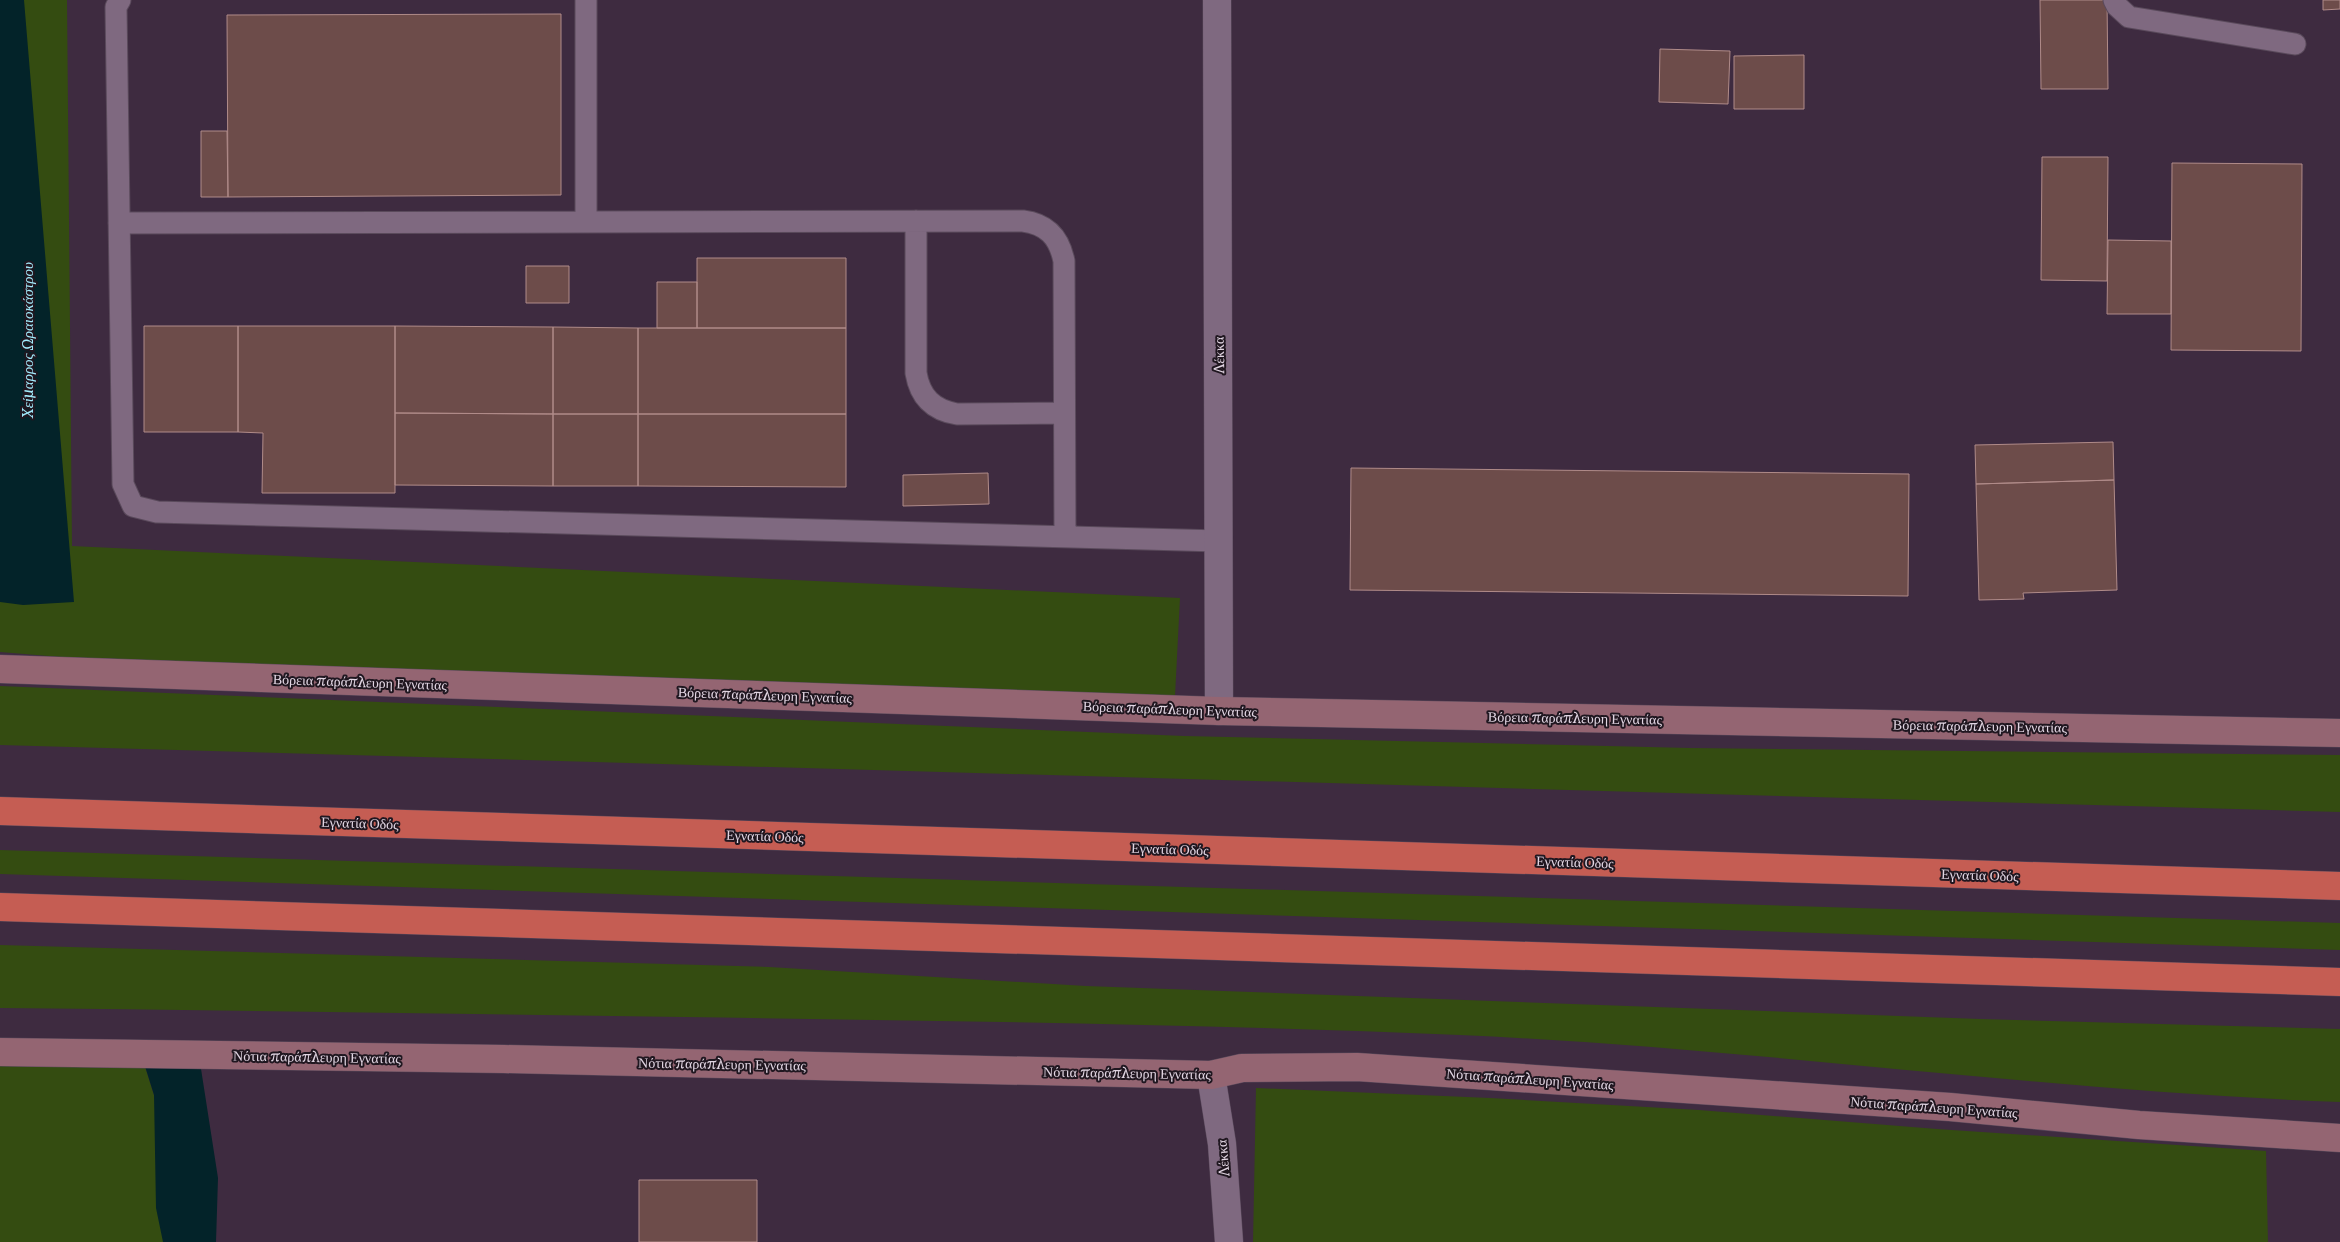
<svg xmlns="http://www.w3.org/2000/svg" width="2340" height="1242" font-family="Merriweather,serif">
	<rect width="100%" height="100%" fill="#3e2b40"/>
	<path fill="#344c11" d="M0 0H67L72 546 1180 598 1175 696 61 657 0 652Z
		M0 686 1184 736 1690 748 2340 755V812L0 745Z
		M0 850 2340 923V950L0 874Z
		M0 945 769 967 1086 986 1980 1019 2340 1029V1102C2046 1091 1754 1048 1460 1035 1201 1024 942 1021 683 1017 455 1014 228 1010 0 1008Z
		M0 1057 143 1060 154 1095 186 1242H0Z
		M1256 1088 1490 1098 1699 1110 1937 1129 2266 1151 2268 1242H1253Z"/>
	<path fill="#032329" d="M0 0H24L74 602 23 605 0 602Z
		M199 1056 218 1178 216 1242H163L156 1208 154 1095 143 1060Z"/>
	<path fill="#6d4c4a" stroke="#b08b89" d="M2040 0H2107L2108 89H2041Z
		M2323 0H2340V9L2323 10Z
		M561 14V195L228 197 227 15Z
		M1660 49 1730 51 1728 104 1659 102Z
		M1804 55V109H1734V56Z
		M201 131H227L228 197H201Z
		M2042 157H2108L2107 281 2041 280Z
		M2172 163 2302 164 2301 351 2171 350Z
		M2108 240 2171 241V314H2107Z
		M697 258H846V328H697Z
		M526 266H569V303H526Z
		M657 282H697V328H657Z
		M144 326H238V432H144Z
		M238 326H395V493H262L263 433 238 432Z
		M395 326 553 327V414L395 413Z
		M553 327 638 328V414H553Z
		M638 328H846V414H638Z
		M395 413 553 414V486L395 485Z
		M553 414H638V486H553Z
		M638 414H846V487L638 486Z
		M2113 442 2114 480 1976 484 1975 445Z
		M1351 468 1909 474 1908 596 1350 590Z
		M988 473 989 504 903 506V475Z
		M2114 480 2117 590 2023 593 2024 599 1979 600 1976 484Z
		M639 1180H757V1242H639Z"/>
	<g fill="none" stroke-linecap="round" stroke-linejoin="round">
		<g stroke="#5a4a5b" stroke-width="23">
			<path id="lane" d="M120 0 116 7 123 484 133 506 157 512 1219 541
				M586 0V222L1023 221C1047 224 1059 237 1064 261L1065 536
				M2114 0 2117 6 2129 17 2295 44
				M916 221V373C920 397 933 410 957 414L1064 413
				M119 223 586 222"/>
		</g>
		<g stroke="#5a4a5b" stroke-width="29">
			<path id="street" d="M1217 0 1219 711
				M1211 1075 1222 1144 1229 1242"/>
		</g>
		<g stroke="#5a4a5b" stroke-width="29">
			<path id="secondary" d="M0 669 1219 711 2340 733
				M0 1052 504 1059 1211 1075 1242 1068 1357 1067 1950 1107 2139 1125 2340 1138"/>
		</g>
		<g stroke="#5a4a5b" stroke-width="29">
			<path id="highway" d="M0 811 2340 886
				M0 907 2340 982"/>
		</g>
		<use href="#lane" stroke="#7f6980" stroke-width="21"/>
		<use href="#street" stroke="#7f6980" stroke-width="28"/>
		<use href="#secondary" stroke="#946572" stroke-width="28"/>
		<use href="#highway" stroke="#c55d53" stroke-width="28"/>
	</g>
	<g text-anchor="middle" dominant-baseline="central" stroke-width="4" stroke-linejoin="round" paint-order="stroke">
		<g font-size="14" fill="#e2d6e3" stroke="#201720">
			<text transform="translate(1219 355) rotate(-91)">Λέκκα</text>
			<text transform="translate(360 682) rotate(2)">Βόρεια παράπλευρη Εγνατίας</text>
			<text transform="translate(765 695) rotate(2)">Βόρεια παράπλευρη Εγνατίας</text>
			<text transform="translate(1170 709) rotate(2)">Βόρεια παράπλευρη Εγνατίας</text>
			<text transform="translate(1575 718) rotate(1)">Βόρεια παράπλευρη Εγνατίας</text>
			<text transform="translate(1980 726) rotate(1)">Βόρεια παράπλευρη Εγνατίας</text>
			<text transform="translate(360 823) rotate(2)">Εγνατία Οδός</text>
			<text transform="translate(765 836) rotate(2)">Εγνατία Οδός</text>
			<text transform="translate(1170 849) rotate(2)">Εγνατία Οδός</text>
			<text transform="translate(1575 862) rotate(2)">Εγνατία Οδός</text>
			<text transform="translate(1980 875) rotate(2)">Εγνατία Οδός</text>
			<text transform="translate(317 1057) rotate(1)">Νότια παράπλευρη Εγνατίας</text>
			<text transform="translate(722 1064) rotate(1)">Νότια παράπλευρη Εγνατίας</text>
			<text transform="translate(1127 1073) rotate(1)">Νότια παράπλευρη Εγνατίας</text>
			<text transform="translate(1530 1079) rotate(4)">Νότια παράπλευρη Εγνατίας</text>
			<text transform="translate(1934 1107) rotate(4)">Νότια παράπλευρη Εγνατίας</text>
			<text transform="translate(1223 1158) rotate(-95)">Λέκκα</text>
		</g>
		<g font-size="15" font-style="italic" fill="#a2ebfc" stroke="#201720">
			<text transform="translate(27 340) rotate(-90)">Χείμαρρος Ωραιοκάστρου</text>
		</g>
	</g>
</svg>
